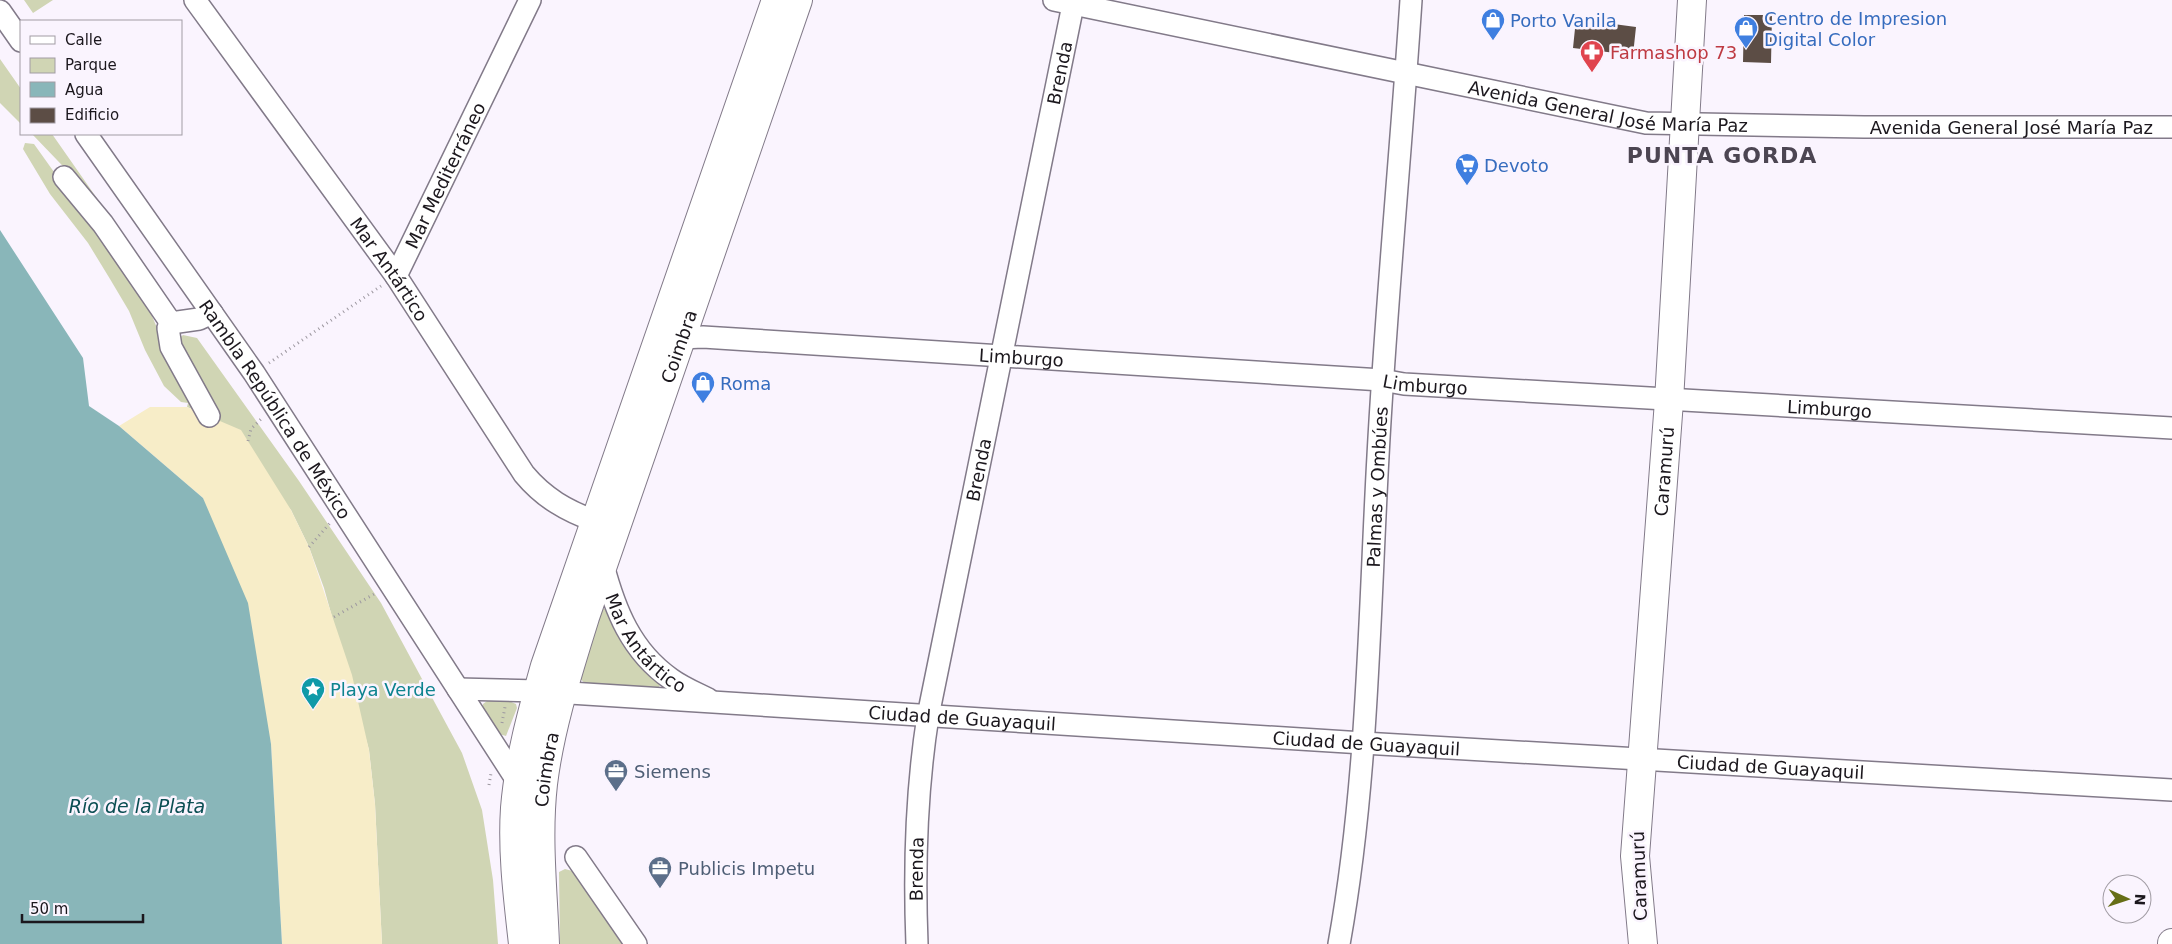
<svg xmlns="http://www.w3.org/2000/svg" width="2172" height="944" font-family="'DejaVu Sans',sans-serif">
	<rect width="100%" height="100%" fill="#faf4fe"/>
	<path fill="#d0d5b4" d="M24 0H53L33 13Z
		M0 59 21 89V124L0 103Z
		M32 134H52L187 327 181 324 82 186Z
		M25 143 34 144 54 172 58 185 64 195 83 209 150 311 162 340 176 341 183 335 197 338 299 481 381 603 462 753 482 810 493 880 498 944H382L375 804 369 750 324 588 309 547 291 510 209 416 187 407 188 403 181 402 164 386 145 350 129 311 110 279 88 243 50 194 23 149Z
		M602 609H606L661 683 659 687 587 685 578 677Z
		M487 701H509L516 704 517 708 506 736 499 734 483 707V704Z
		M565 869 576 872 627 944H560L559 872Z"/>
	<path fill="#f7edc8" d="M150 407H187L241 430 291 510 309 547 352 675 369 750 375 804 382 944H282L271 744 203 498 119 426Z"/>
	<path fill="#89b6b9" d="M0 230 83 358 89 406 119 426 203 498 248 603 271 744 282 944H0Z"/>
	<path fill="#5c4d45" d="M1744 15H1772L1771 63 1743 62Z
		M1576 19 1636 27 1633 55 1573 48Z"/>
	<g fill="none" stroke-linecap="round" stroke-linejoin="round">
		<g stroke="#827a89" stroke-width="24">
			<g id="minor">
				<path id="s1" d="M195 0 396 276 524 474C544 498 567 511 595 521"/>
				<path id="s2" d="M1054 0 1646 123 1864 127H2172"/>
				<path d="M0 11 21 41"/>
				<path id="s3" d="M86 134 254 373 518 782"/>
				<path d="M64 177 103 224 171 323 199 319 212 313"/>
				<path id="s4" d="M396 276 530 0"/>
				<path d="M171 323 168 328 171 347 209 416"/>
				<path id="s5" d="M681 338 703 337 1382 380 1404 384 2172 428"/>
				<path id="s6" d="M603 565C615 610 631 651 671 679 682 687 696 693 708 699"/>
				<path id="s7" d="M458 689 538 691 1363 743 2172 790"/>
				<path d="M576 857 636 944"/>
				<path id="s8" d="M917 944C914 868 916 792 928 716L1074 0"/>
				<path id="s9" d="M1339 944C1368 783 1369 618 1378 456 1386 304 1401 152 1411 0"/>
			</g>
		</g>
		<g stroke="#827a89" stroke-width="30">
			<g id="major">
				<path d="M523 944C518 899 512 853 515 808 519 759 532 713 545 666L776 0"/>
				<path id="s10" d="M545 944C543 891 537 837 543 784 550 727 568 672 585 617L798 0"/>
				<path id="s11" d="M1643 944 1635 856 1669 401 1692 0"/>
				<path d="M2172 944V943"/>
			</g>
		</g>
		<path stroke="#9d98a0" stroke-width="3" stroke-dasharray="1 4" stroke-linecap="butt" d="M269 363 381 286
			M248 441 251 429 263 417
			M309 547 330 523
			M334 617 376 593
			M502 723 505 707
			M489 785 491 773"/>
		<use href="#minor" stroke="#fff" stroke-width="21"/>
		<use href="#major" stroke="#fff" stroke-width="28"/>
	</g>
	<defs>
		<g id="shop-pin" transform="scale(1.25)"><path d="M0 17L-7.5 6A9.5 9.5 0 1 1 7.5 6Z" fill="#3f7fe0" stroke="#faf4fe"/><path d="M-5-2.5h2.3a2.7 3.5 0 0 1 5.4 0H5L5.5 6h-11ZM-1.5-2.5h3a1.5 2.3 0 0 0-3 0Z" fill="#fff"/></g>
		<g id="pharmacy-pin" transform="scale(1.25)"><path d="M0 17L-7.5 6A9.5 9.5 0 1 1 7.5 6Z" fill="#e0444e" stroke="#faf4fe"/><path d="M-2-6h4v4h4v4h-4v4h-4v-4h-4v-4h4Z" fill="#fff"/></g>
		<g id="supermarket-pin" transform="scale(1.25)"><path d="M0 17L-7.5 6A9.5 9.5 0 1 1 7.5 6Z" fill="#3f7fe0" stroke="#faf4fe"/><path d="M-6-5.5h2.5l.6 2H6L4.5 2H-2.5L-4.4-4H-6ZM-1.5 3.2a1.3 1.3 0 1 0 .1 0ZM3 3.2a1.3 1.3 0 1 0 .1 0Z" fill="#fff"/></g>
		<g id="sight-pin" transform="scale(1.25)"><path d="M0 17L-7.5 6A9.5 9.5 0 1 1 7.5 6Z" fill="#0f9aa8" stroke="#faf4fe"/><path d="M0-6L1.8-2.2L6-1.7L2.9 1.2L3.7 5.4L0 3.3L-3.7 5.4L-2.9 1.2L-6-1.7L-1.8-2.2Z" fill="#fff"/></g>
		<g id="office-pin" transform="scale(1.25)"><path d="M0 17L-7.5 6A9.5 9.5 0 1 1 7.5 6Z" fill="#5c6f8a" stroke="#faf4fe"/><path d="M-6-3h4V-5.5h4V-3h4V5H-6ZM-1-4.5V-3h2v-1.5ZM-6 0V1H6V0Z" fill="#fff"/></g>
	</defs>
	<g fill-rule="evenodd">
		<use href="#shop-pin" x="1493" y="20"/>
		<use href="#shop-pin" x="1746" y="28"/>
		<use href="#pharmacy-pin" x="1592" y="52"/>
		<use href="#supermarket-pin" x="1467" y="165"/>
		<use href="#shop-pin" x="703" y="383"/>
		<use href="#sight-pin" x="313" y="689"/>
		<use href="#office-pin" x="616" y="771"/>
		<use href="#office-pin" x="660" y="868"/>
	</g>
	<g text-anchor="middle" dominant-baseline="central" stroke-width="5" stroke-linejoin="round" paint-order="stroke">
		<g font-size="18" fill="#366cbe" stroke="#faf4fe" text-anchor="start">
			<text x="1764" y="18">Centro de Impresion<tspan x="1764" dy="21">Digital Color</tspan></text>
			<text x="1510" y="20">Porto Vanila</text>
			<text x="1484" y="165">Devoto</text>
			<text x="720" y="383">Roma</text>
		</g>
		<g font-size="18" fill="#be3a42" stroke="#faf4fe" text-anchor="start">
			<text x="1610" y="52">Farmashop 73</text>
		</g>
		<g font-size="18" fill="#1b171d" stroke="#faf4fe">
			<text stroke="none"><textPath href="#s8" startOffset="885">Brenda</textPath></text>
			<text stroke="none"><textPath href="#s2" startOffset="565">Avenida General José María Paz</textPath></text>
			<text stroke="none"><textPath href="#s2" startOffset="970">Avenida General José María Paz</textPath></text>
			<text stroke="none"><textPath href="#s4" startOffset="112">Mar Mediterráneo</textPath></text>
			<text stroke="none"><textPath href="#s1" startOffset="332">Mar Antártico</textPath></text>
			<text stroke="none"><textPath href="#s10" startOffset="619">Coimbra</textPath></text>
			<text stroke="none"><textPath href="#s5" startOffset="341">Limburgo</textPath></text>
			<text stroke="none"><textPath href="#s5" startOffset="746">Limburgo</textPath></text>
			<text stroke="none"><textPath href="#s3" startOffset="334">Rambla República de México</textPath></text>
			<text stroke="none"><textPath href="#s5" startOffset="1151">Limburgo</textPath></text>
			<text stroke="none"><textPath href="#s8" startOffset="480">Brenda</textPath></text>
			<text stroke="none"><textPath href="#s11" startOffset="474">Caramurú</textPath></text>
			<text stroke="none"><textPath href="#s9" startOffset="459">Palmas y Ombúes</textPath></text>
			<text stroke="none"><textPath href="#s6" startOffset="91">Mar Antártico</textPath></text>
			<text stroke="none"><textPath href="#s7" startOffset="505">Ciudad de Guayaquil</textPath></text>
			<text stroke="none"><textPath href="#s7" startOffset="910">Ciudad de Guayaquil</textPath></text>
			<text stroke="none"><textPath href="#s7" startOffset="1315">Ciudad de Guayaquil</textPath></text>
			<text stroke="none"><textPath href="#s10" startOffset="175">Coimbra</textPath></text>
			<text stroke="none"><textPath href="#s8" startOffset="75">Brenda</textPath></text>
			<text transform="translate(1639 876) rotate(-92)">Caramurú</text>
		</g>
		<g font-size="18" fill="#0d838f" stroke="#faf4fe" text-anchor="start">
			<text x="330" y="689">Playa Verde</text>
		</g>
		<g font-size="18" fill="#4e5e75" stroke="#faf4fe" text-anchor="start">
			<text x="634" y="771">Siemens</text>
			<text x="678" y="868">Publicis Impetu</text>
		</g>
		<g font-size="19" font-style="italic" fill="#0b4e53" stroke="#faf4fe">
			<text x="137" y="806">Río de la Plata</text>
		</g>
		<g font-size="22" font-weight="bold" letter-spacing="1" fill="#4c4552" stroke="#faf4fe">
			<text x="1722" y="155">PUNTA GORDA</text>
		</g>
	</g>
	<rect x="20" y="20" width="162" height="115" fill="#faf4fe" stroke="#a19ca4"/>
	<rect x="30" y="36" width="25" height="8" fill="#ffffff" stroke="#a19ca4"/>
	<text x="65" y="45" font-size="15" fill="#1b171d">Calle</text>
	<rect x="30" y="58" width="25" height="15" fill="#d0d5b4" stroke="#a19ca4"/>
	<text x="65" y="70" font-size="15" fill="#1b171d">Parque</text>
	<rect x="30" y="82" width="25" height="15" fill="#89b6b9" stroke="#a19ca4"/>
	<text x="65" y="95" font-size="15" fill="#1b171d">Agua</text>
	<rect x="30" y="108" width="25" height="15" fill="#5c4d45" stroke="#a19ca4"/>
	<text x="65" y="120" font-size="15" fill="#1b171d">Edificio</text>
	<g transform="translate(2127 899) rotate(93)"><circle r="24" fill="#faf4fe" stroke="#a19ca4"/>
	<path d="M0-4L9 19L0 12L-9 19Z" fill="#666e16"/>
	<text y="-8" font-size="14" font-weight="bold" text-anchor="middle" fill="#1b171d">N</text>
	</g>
	<path d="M22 914v8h121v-8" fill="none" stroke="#1b171d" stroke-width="2.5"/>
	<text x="30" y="914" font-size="15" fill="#1b171d" stroke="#faf4fe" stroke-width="4" paint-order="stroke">50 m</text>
</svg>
